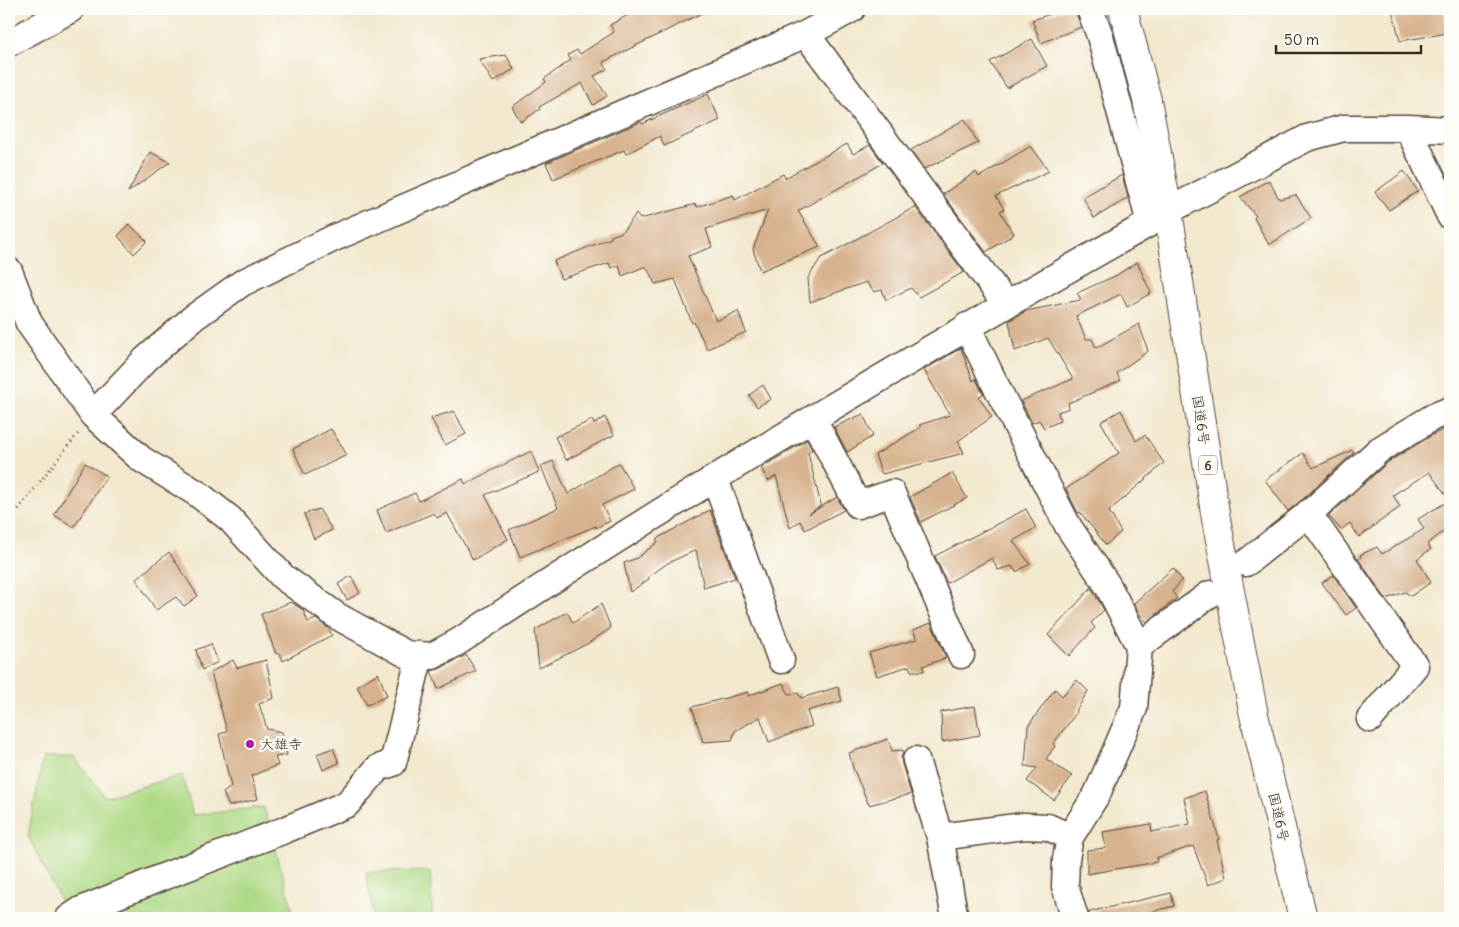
<svg xmlns="http://www.w3.org/2000/svg" width="1459" height="927" font-family="Delius,'Klee One',sans-serif">
	<rect width="100%" height="100%" fill="#fdfcf7"/>
	<filter id="ink" filterUnits="userSpaceOnUse"><feTurbulence type="fractalNoise" baseFrequency=".02" numOctaves="2"/><feDisplacementMap in="SourceGraphic" scale="10" xChannelSelector="R" yChannelSelector="G"/><feConvolveMatrix kernelMatrix="1 2 1 2 8 2 1 2 1" color-interpolation-filters="sRGB"/></filter>
	<filter id="wash" filterUnits="userSpaceOnUse"><feTurbulence type="fractalNoise" baseFrequency=".0096" numOctaves="4" result="noise"/><feDisplacementMap in="SourceGraphic" scale="20" xChannelSelector="R" yChannelSelector="G"/><feGaussianBlur stdDeviation="1.12" result="paint"/><feColorMatrix in="noise" values="0 0 0 0 0 0 0 0 0 0 0 0 0 0 0 0 0 1.4 0 .05"/><feComposite in="paint" operator="in"/></filter>
	<g filter="url(#wash)">
		<rect width="100%" height="100%" fill="#f2e8ce"/>
		<path fill="#aed985" stroke="#748252" d="M43 757H74L105 797 182 775 193 815 264 807 295 918H69L28 836Z
			M430 871 433 918H374L366 872Z"/>
		<g id="blocks">
			<path fill="#d7b28e" d="M639 9H710L603 62 607 69 594 76 607 96 593 105 582 83 539 107 540 109 521 122 512 107 546 82 544 79 571 60 568 55 577 50 580 54 614 32 610 25Z
				M1066 9H1075L1081 27 1041 43 1032 20Z
				M1408 9H1444L1448 33 1400 41 1393 12Z
				M1032 39 1047 66 1007 88 990 62Z
				M506 55 514 69 493 82 479 59Z
				M708 94 720 120 664 146 660 136 626 154 624 150 553 179 546 163 641 122 642 124Z
				M965 119 978 143 924 169 911 150Z
				M847 144 853 154 870 145 883 163 798 211 820 247 760 271 753 249 768 210 706 229 712 247 688 256 716 321 738 311 746 332 707 349 694 322 692 323 675 279 655 284 646 266 622 276 619 265 611 268 609 263 561 279 554 261 611 238V236L622 232 636 214 640 219 696 204 697 207 733 195 735 200 783 174 785 178Z
				M1031 146 1049 171 996 196 1004 209 1000 211 1014 234 986 252 943 194 976 172 979 177Z
				M150 152 170 162 128 192Z
				M1404 171 1418 191 1389 210 1375 192Z
				M1122 175 1128 198 1094 218 1083 197Z
				M1269 180 1279 199 1296 195 1311 218 1269 245 1254 218 1256 216 1240 197Z
				M915 207 964 272 919 297 911 288 886 300 882 290 874 292 866 282 810 302 808 278 820 259Z
				M129 224 147 241 134 254 118 236Z
				M1137 262 1151 293 1127 307 1121 294 1076 316 1086 339H1092L1096 348 1139 324 1148 351 1117 373 1120 381 1068 403 1069 408 1058 412 1060 421 1044 428 1039 420 1032 423 1021 401 1073 379 1048 338 1015 351 1009 321 1026 311 1081 300 1077 293 1117 275Z
				M961 348 973 381 976 379 983 394 979 397 992 417 958 441 964 453 882 474 875 455 921 427 919 425 950 415 924 370Z
				M763 385 771 399 757 407 749 395Z
				M1121 410 1136 441 1145 435 1164 463 1109 511 1121 532 1106 545 1080 512 1078 513 1066 489 1119 453 1101 422Z
				M454 411 466 434 445 445 431 418Z
				M863 414 873 436 847 452 834 427Z
				M605 417 614 435 566 460 555 437 592 420 594 424Z
				M1450 426V527L1427 544 1431 549 1417 559 1431 582 1411 596 1405 592 1386 599 1358 559 1361 557 1360 555 1377 547 1382 554 1424 529 1418 519 1450 500 1429 472 1393 495 1400 507 1359 537 1350 523 1341 530 1329 516 1388 462 1434 434Z
				M331 429 347 455 305 475 293 449Z
				M807 440 812 450 808 453 821 505 809 514 837 497 844 510 805 530 800 521 790 528 776 476 768 481 761 468Z
				M1353 450 1354 452 1303 499 1288 511 1265 480 1303 453 1313 468Z
				M531 451 539 472 485 495 508 539 473 560 447 513 437 518 434 513 386 533 377 510 415 493 419 501 463 479 465 484Z
				M553 461 568 494 619 463 634 489 602 505 610 521 596 528V526L520 557 509 530 558 508 541 466Z
				M85 463 107 476 74 527 54 515Z
				M952 473 967 498 921 522 910 497Z
				M319 509 332 530 314 539 304 514Z
				M1026 509 1036 528 1013 541 1030 564 1016 572 1012 566 998 570 992 558 947 583 935 556Z
				M710 510 735 578 704 588 696 550 668 563 648 577 649 579 630 592 624 563 637 558 658 542 656 539Z
				M169 552 198 596 184 606 176 597 156 610 136 579Z
				M1173 568 1182 580 1172 592 1177 598 1147 622 1139 614 1134 603Z
				M1333 575 1356 608 1346 615 1322 583Z
				M351 576 360 593 347 600 338 584Z
				M1091 588 1104 610 1091 623 1095 628 1069 656 1048 635Z
				M291 602 303 610 308 622 316 619 328 628 332 635 283 661 280 653 276 654 261 614Z
				M601 604 611 628 587 644 539 668 535 630 567 612 573 623Z
				M931 623 946 658 923 666 924 671H911L909 666 877 676 869 653 917 639 913 630Z
				M211 644 218 662 202 670 196 650Z
				M466 655 476 671 438 689 431 671 439 669Z
				M233 660 237 668 266 660 274 698 259 704 267 729 282 732 287 755 275 757 278 765 251 776 258 799 229 806 223 793 231 787 219 734 227 732 211 672Z
				M378 673 387 696 367 705 357 686Z
				M1077 680 1088 691 1076 711 1077 712 1053 744 1055 746 1046 759 1072 776 1054 800 1027 781 1037 768 1025 766 1028 726 1055 689 1062 696Z
				M783 683 789 694 798 693 801 698 838 687 842 701 807 711 812 726 769 742 760 717 735 731 732 740 703 742 692 707 748 692V696Z
				M975 706 980 735 942 742 941 712Z
				M888 739 892 751 903 750V753L901 757 902 764 911 794 869 805 853 768 849 753Z
				M333 748 339 763 323 770 317 754Z
				M1205 791 1219 839 1217 840 1226 878 1208 885 1193 846 1156 858 1157 862 1087 874V850L1106 848 1103 832 1151 824 1152 832 1190 824 1184 798Z
				M1171 893 1174 906 1128 918H1090L1089 912Z"/>
		</g>
	</g>
	<g filter="url(#ink)">
		<use href="#blocks" fill-opacity="0" stroke="#564638" stroke-width="1"/>
		<g fill="none" stroke-linecap="round" stroke-linejoin="round">
			<g stroke="#564638" stroke-width="29">
				<path id="minor" d="M1090 9 1100 36 1150 223
					M806 34 1006 304
					M9 43 71 9
					M1408 128 1450 216
					M9 271 29 323 93 415 141 459 198 494 230 519 283 577 337 616 406 654 432 656 458 642C683 493 915 355 1150 223L1168 211 1307 138 1344 128H1408L1450 130
					M967 326 994 382 1068 526 1108 586 1139 646 1134 708 1097 794 1070 837 1066 859 1065 886 1075 918
					M93 415 146 359 193 318 242 283 334 238 806 34 852 9
					M813 419 858 505 892 493 961 655
					M715 479 781 660
					M1308 513 1415 666 1370 719
					M1246 563 1313 510 1379 450 1433 417 1450 410
					M1139 646 1210 594
					M916 760 940 837
					M69 918 81 910 160 878 282 831 347 804 378 768 393 763 420 655
					M955 918 940 837 1024 826 1048 827 1070 837"/>
			</g>
			<g stroke="#564638" stroke-width="30">
				<path id="highway" d="M1123 9 1147 100 1168 211 1216 519 1254 715 1303 918"/>
			</g>
			<path stroke="#564638" stroke-width="3" stroke-dasharray="1 4" stroke-linecap="butt" d="M9 521 80 431"/>
			<use href="#minor" stroke="#fff" stroke-width="26"/>
			<use href="#highway" stroke="#fff" stroke-width="28"/>
		</g>
	</g>
	<circle fill="#b5179e" stroke="#fdfcf7" stroke-width="2" cx="250" cy="744" r="5"/>
	<g text-anchor="middle" dominant-baseline="central" stroke-width="4.5" stroke-linejoin="round" paint-order="stroke">
		<rect fill="#fdfcf7" stroke="#75695f" stroke-width="1" x="1199" y="455.5" width="18" height="19" rx="4"/>
		<g font-size="12" font-weight="bold" fill="#3b2a1e">
			<text x="1208" y="465">6</text>
		</g>
		<g font-size="14" fill="#3b2a1e" stroke="#fdfcf7">
			<text transform="translate(1201 420) rotate(81)">国道6号</text>
			<text transform="translate(1279 817) rotate(77)">国道6号</text>
		</g>
		<g font-size="14" fill="#3b2a1e" stroke="#fdfcf7" text-anchor="start">
			<text x="260" y="744">大雄寺</text>
		</g>
	</g>
	<rect width="1459" height="927" fill="none" stroke="#fdfcf7" stroke-width="30"/>
	<path d="M1276 45v8h145v-8" fill="none" stroke="#3b2a1e" stroke-width="2.5"/>
	<text x="1284" y="45" font-size="15" fill="#3b2a1e" stroke="#fdfcf7" stroke-width="4" paint-order="stroke">50 m</text>
</svg>
